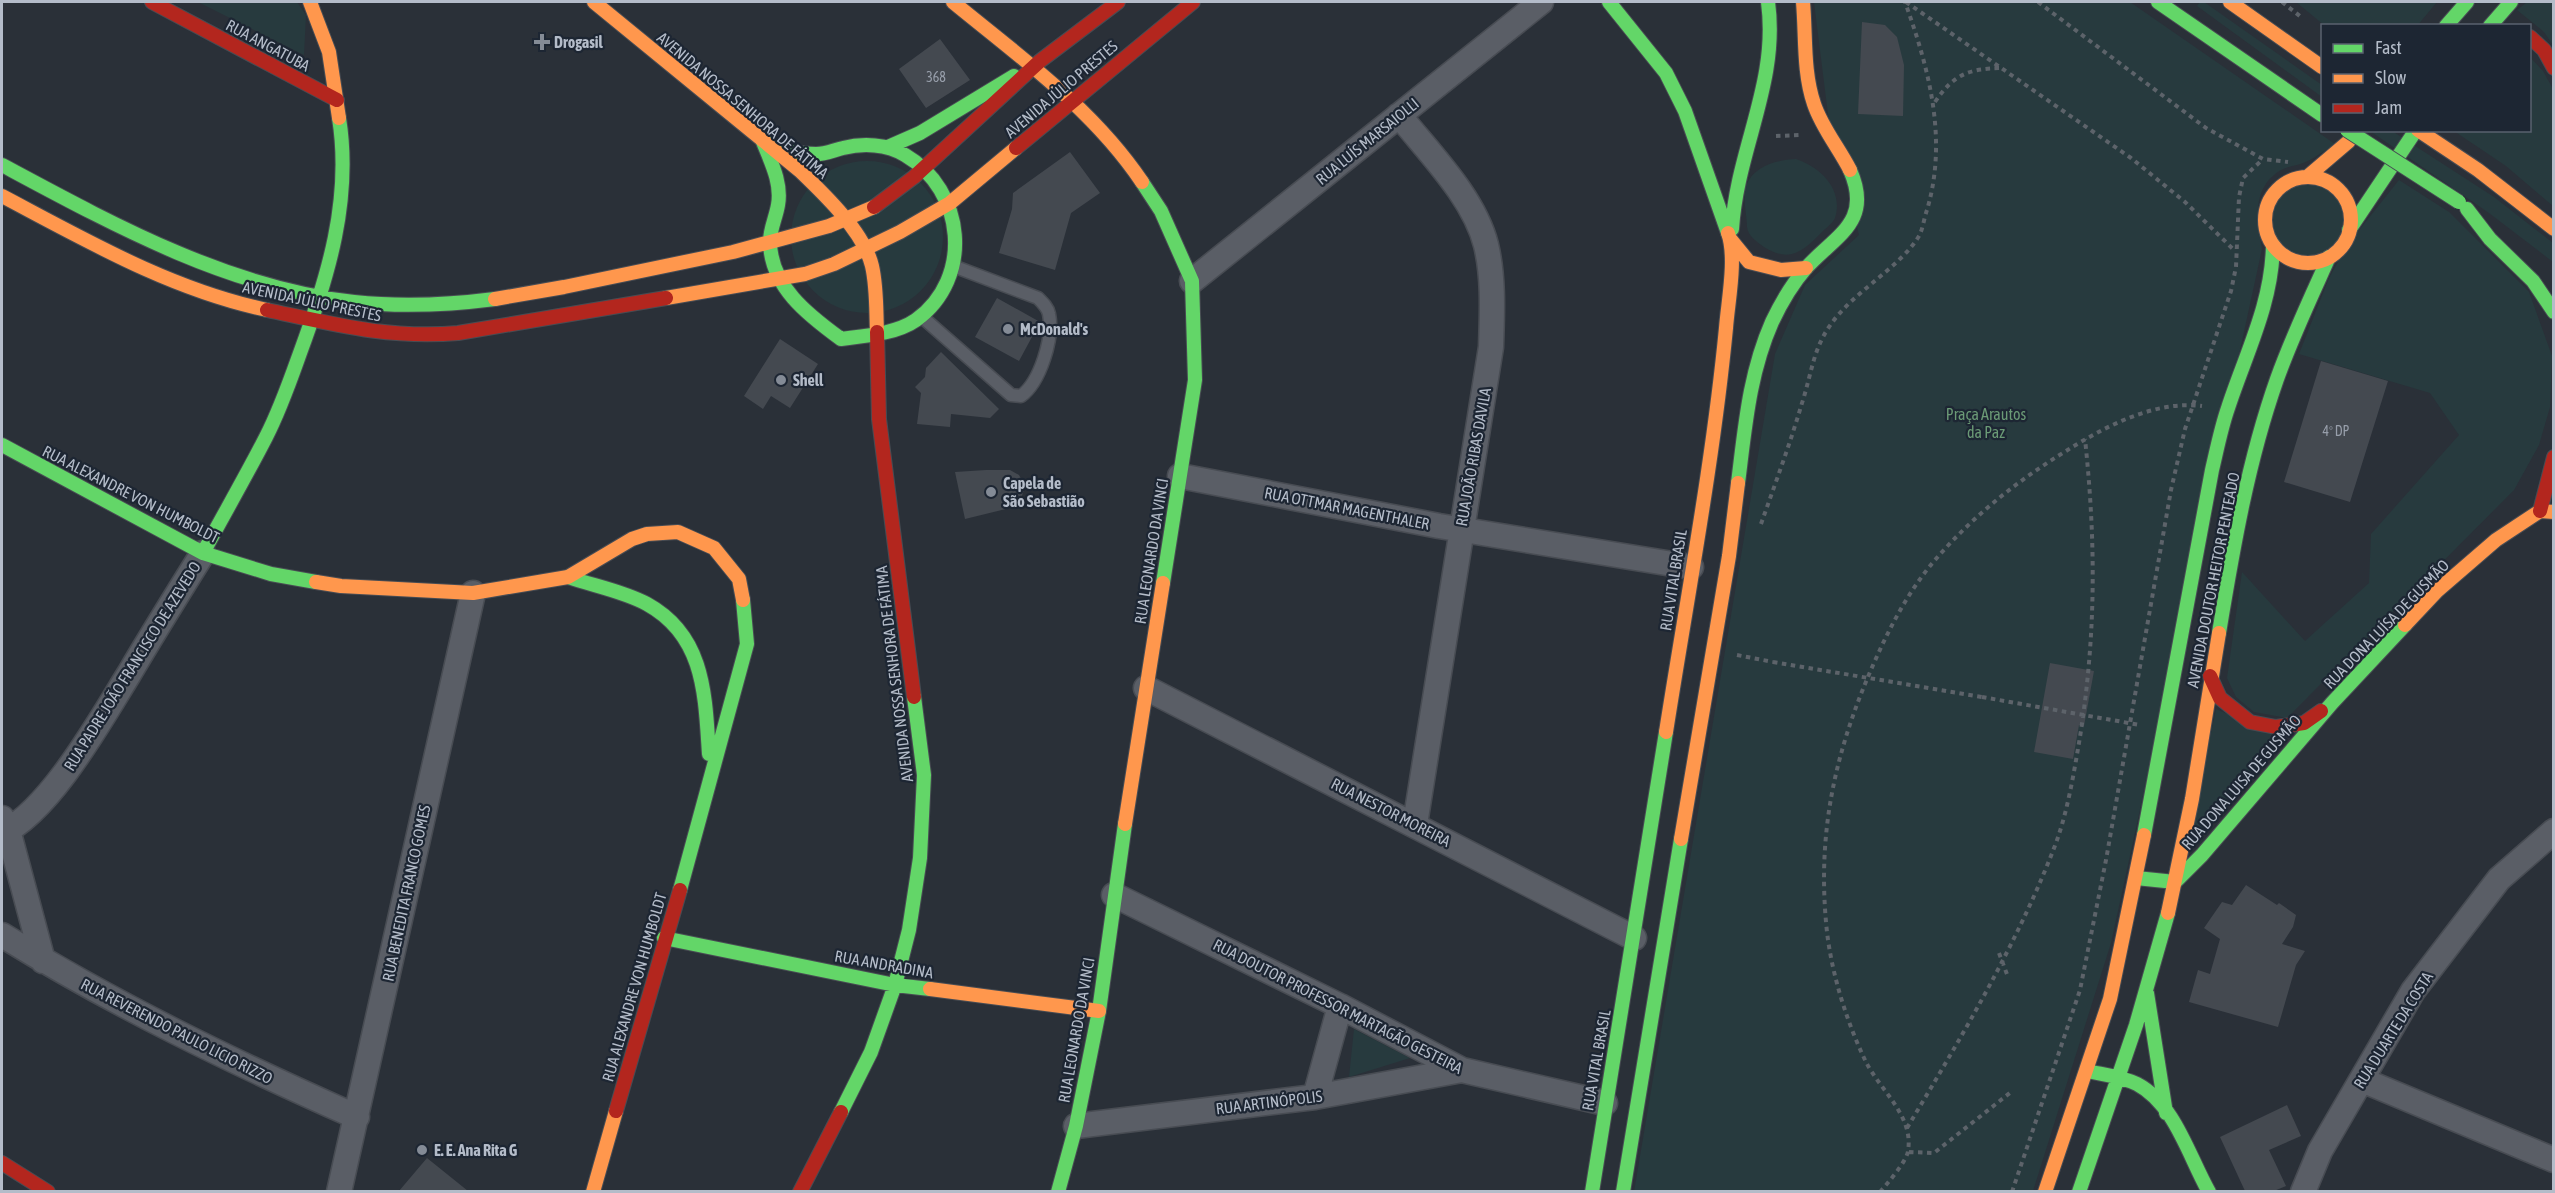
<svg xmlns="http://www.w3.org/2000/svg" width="2555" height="1193" font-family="'Asap Condensed',sans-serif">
	<rect width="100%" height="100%" fill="#2a3038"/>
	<path fill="#273a3e" d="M198 2H297L306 15 304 55Z
		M1814 2H2130L2335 144C2325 150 2314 159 2303 163 2296 166 2288 166 2281 170 2251 188 2257 220 2262 249L2111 943 2033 1191 1634 1192 1775 354 1805 285 1859 235 1828 114Z
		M2200 2H2204L2322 85V97L2197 6Z
		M2296 2H2437L2417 26 2324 25Z
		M2527 2H2553V45L2544 32 2517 10Z
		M2530 57 2543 71 2553 89V206L2506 166 2454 131 2530 130Z
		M2370 131H2392L2494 197 2553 243V262L2489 213Z
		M1796 159C1820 167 1844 189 1835 218 1833 223 1826 228 1823 231 1804 250 1791 264 1764 247 1757 242 1748 236 1747 227 1747 216 1742 196 1746 186 1754 165 1777 160 1796 159Z
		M791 237a76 76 0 1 1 152 0a76 76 0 1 1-152 0Z
		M2399 180 2449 212 2529 292 2552 356 2550 407 2539 445 2514 490 2287 718 2254 712 2236 697 2227 678 2242 572 2305 641 2369 583 2371 534 2459 435 2430 393 2299 354 2329 278 2348 244Z
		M2271 219a38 38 0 1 1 76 0a38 38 0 1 1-76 0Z
		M2216 709 2281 737 2186 851Z
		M1354 1029 1410 1058 1349 1077Z"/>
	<path fill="#444950" d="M1862 22 1885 25 1897 37 1904 65 1903 116 1858 114Z
		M940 39 970 80 926 108 899 69Z
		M1070 152 1100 193 1071 213 1055 270 999 253 1012 209 1013 193Z
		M997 298 1040 322 1019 361 975 337Z
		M780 339 818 364 790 408 771 396 763 409 744 396Z
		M941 352 999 409 990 418 951 414 950 427 917 424 921 393 915 387 925 377 926 368Z
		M2321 361 2388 381 2350 502 2284 482Z
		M986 470H1010L1019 475 1025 486 1021 499 1014 507 965 519 955 472Z
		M2050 663 2094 671 2084 726 2079 725 2073 759 2034 752Z
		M2246 885 2277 905 2279 903 2296 915 2293 927 2282 944 2305 951 2296 965 2278 1027 2189 1002 2198 970 2210 974 2220 939 2204 928 2222 902 2232 905Z
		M2287 1105 2301 1136 2269 1150 2286 1186 2274 1191H2245L2220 1137Z
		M427 1158 468 1191H399Z"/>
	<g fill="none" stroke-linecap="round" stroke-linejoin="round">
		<g stroke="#484c53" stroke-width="15">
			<path id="lane" d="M921 316 1011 395 1021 396C1040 382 1054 338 1049 314 1048 308 1043 303 1038 298L953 266"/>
		</g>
		<g stroke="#484c53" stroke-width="27">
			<path id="street" d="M1399 115C1429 153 1474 197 1486 245 1494 278 1492 314 1491 347L1415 824
				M1192 281 1541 2
				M1180 476 1439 526 1691 567
				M1146 688 1634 938
				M2 818 8 830 43 961
				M2 833C50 811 101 719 129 674 153 633 178 593 203 553
				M1114 895 1340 1006 1462 1070 1605 1103
				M2 935C115 1005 235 1063 357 1117
				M2362 1080 2554 1160
				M1315 1097 1340 1006
				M1076 1126 1315 1097 1462 1070
				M339 1192 473 593
				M2303 1192 2320 1151 2413 991 2499 879 2554 831"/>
		</g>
		<g stroke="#484c53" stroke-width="16">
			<path id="fast" d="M1609 2 1666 73 1685 111 1728 233
				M2158 2 2322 115
				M2446 26 2467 2
				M2490 26 2511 2
				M763 142C780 148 798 154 816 154 826 154 834 150 843 148 863 143 887 144 905 155 965 190 974 278 916 320 896 334 864 336 841 339 808 315 770 286 770 241 770 229 776 217 778 205 782 183 771 162 763 142Z
				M888 147 920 133 1014 76
				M2 165C112 224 228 288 354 302 401 307 448 305 495 299
				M1142 182 1161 211 1192 281 1195 380 1163 583
				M2467 209 2490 239 2533 281 2554 312
				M1732 229C1737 149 1779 83 1768 2
				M2349 230 2416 130
				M2 445 203 553 271 574 316 582
				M1738 483C1745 428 1749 374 1772 322 1781 303 1792 284 1806 268 1836 235 1873 222 1850 170
				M203 553C224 514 246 476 266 437 280 410 290 381 300 353 328 277 352 199 339 118
				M568 577C594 586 623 591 647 604 705 636 705 695 709 754
				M2219 633C2233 548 2248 461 2277 379 2292 337 2311 297 2329 257
				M2144 835 2212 470C2217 449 2221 428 2228 408 2246 353 2272 304 2273 245
				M2136 878 2175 882 2202 855 2332 703 2405 625
				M680 890 747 644 743 600
				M664 938 895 985 930 989
				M2147 993 2166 1113
				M2092 1072C2107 1075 2123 1077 2137 1084 2175 1104 2189 1157 2209 1192
				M841 1112 871 1052 895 985 909 930 920 858 924 775 914 697
				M1058 1192 1076 1126 1099 1011 1125 824
				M1592 1192 1666 732
				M1623 1192 1681 839
				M2079 1192 2136 1025 2168 913"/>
		</g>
		<g stroke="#484c53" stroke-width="16">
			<path id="slow" d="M310 2 329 52 339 118
				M594 2 799 170C824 194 864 232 872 266 877 288 876 310 877 332
				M953 2C1020 57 1093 109 1142 182
				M1803 2C1806 36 1803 72 1814 104 1822 128 1839 148 1850 170
				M2230 2 2322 67
				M2418 130 2478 170 2554 229
				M2307 177 2348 142 2357 130
				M2265 220a43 43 0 1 1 86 0a43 43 0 1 1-86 0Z
				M2 196C87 241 172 290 267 310
				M1731 240 1749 262 1781 270 1806 268
				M666 298 805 274 834 264 900 232 950 203 1016 148
				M495 299 564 287 733 252 829 226 874 207
				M316 582 341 586 473 593 568 577 632 539 647 534 678 532 714 548 739 579 743 600
				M2405 625 2437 591 2496 540 2540 511 2554 512
				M1666 732C1687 598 1713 463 1726 328 1728 301 1737 258 1728 233
				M1125 824 1163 583
				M1681 839 1729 556 1738 483
				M2168 913 2192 799 2219 633
				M930 989 1099 1011
				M593 1192 616 1111
				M2045 1192 2110 999 2144 835"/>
		</g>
		<g stroke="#484c53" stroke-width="16">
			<path id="jam" d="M152 2 337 100
				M2530 37 2544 50 2554 68
				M1016 148 1193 2
				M874 207 914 177 1040 61 1118 2
				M267 310C333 324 389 339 458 333L666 298
				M877 332 879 419 914 697
				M2540 511 2554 457
				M2210 676 2220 698 2250 722 2276 727 2304 723 2321 711
				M616 1111 680 890
				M2 1163 48 1192
				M800 1192 841 1112"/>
		</g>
		<path stroke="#5d636a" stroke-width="4" stroke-dasharray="4.5 4.5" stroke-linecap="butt" d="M1906 2 2131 158 2185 202 2235 251
			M2038 2 2206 128 2263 159 2288 162
			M2282 2 2301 17
			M1935 102C1954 74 1968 69 2001 68
			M1776 136 1801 135
			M1761 524C1775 484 1790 444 1802 403 1811 376 1813 350 1829 327 1852 292 1900 268 1919 236 1923 229 1924 218 1927 210 1948 139 1929 69 1905 2
			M1737 655 1773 662
			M1982 697 2140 725
			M1999 953 2008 977
			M1907 1128C1962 1036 2018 943 2056 843 2068 810 2074 772 2080 737 2096 634 2096 543 2085 439
			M1909 1152 1934 1153 2011 1092
			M1880 1192C1887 1184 1907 1161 1908 1151 1914 1116 1880 1090 1866 1062 1847 1023 1832 975 1827 932 1816 831 1836 746 1878 654 1893 621 1911 588 1935 560 1973 516 2017 481 2066 451 2104 427 2155 400 2202 406
			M2012 1192 2080 990 2106 860 2171 490 2185 429 2231 291 2236 267 2239 197 2243 178 2263 159"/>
		<use href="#lane" stroke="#5a5e66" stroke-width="12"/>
		<use href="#street" stroke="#5a5e66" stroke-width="24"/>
		<use href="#fast" stroke="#63d668" stroke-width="14"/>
		<use href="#slow" stroke="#ff974d" stroke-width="14"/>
		<use href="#jam" stroke="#b3261e" stroke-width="14"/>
		<g stroke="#474c53" stroke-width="16" stroke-linecap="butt">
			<path id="fast-bridge" d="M2347 130 2459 202"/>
		</g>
		<path stroke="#5d636a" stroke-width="4" stroke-dasharray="4.5 4.5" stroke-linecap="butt" d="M1773 662 1982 697"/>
		<use href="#fast-bridge" stroke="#63d668" stroke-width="14"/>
	</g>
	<g fill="#848b96" stroke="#1d2633" stroke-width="2">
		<path d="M539 33h6v6h6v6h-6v6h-6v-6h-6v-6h6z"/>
		<circle cx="1008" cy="329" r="6"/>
		<circle cx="781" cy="380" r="6"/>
		<circle cx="991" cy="492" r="6"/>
		<circle cx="422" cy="1150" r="6"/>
	</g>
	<g text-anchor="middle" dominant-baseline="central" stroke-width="4.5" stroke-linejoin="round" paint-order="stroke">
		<g font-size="14" fill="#989fab">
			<text x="936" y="77">368</text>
			<text x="2336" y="431">4º DP</text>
		</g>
		<g font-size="16" font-weight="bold" fill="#b4bcc9" stroke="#1d2633" text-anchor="start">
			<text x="554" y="42">Drogasil</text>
			<text x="1020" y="329">McDonald's</text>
			<text x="793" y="380">Shell</text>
			<text x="1003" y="483">Capela de<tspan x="1003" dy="18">São Sebastião</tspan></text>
			<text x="434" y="1150">E. E. Ana Rita G</text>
		</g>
		<g font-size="16" fill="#b4bcc9" stroke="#1d2633">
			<text transform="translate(268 45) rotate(28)">RUA ANGATUBA</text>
			<text transform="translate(1061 89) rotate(-40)">AVENIDA JÚLIO PRESTES</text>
			<text transform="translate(743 105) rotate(40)">AVENIDA NOSSA SENHORA DE FÁTIMA</text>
			<text transform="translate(1367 141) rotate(-39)">RUA LUÍS MARSAIOLLI</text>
			<text transform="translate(312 301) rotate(12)">AVENIDA JÚLIO PRESTES</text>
			<text transform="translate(1473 457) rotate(-80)">RUA JOÃO RIBAS DAVILA</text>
			<text transform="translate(131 494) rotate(27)">RUA ALEXANDRE VON HUMBOLDT</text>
			<text transform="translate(1347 508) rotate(11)">RUA OTTMAR MAGENTHALER</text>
			<text transform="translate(1151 551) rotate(-81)">RUA LEONARDO DA VINCI</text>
			<text transform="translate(1673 580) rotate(-81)">RUA VITAL BRASIL</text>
			<text transform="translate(2213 580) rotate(-79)">AVENIDA DOUTOR HEITOR PENTEADO</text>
			<text transform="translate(2386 624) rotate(-46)">RUA DONA LUÍSA DE GUSMÃO</text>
			<text transform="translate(132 666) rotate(-58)">RUA PADRE JOÃO FRANCISCO DE AZEVEDO</text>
			<text transform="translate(894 674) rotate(-97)">AVENIDA NOSSA SENHORA DE FÁTIMA</text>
			<text transform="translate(2241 782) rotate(-49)">RUA DONA LUISA DE GUSMÃO</text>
			<text transform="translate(1391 812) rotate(27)">RUA NESTOR MOREIRA</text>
			<text transform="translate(406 893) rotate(-78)">RUA BENEDITA FRANCO GOMES</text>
			<text transform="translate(884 964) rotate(10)">RUA ANDRADINA</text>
			<text transform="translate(634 987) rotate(-74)">RUA ALEXANDRE VON HUMBOLDT</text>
			<text transform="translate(1338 1006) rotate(27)">RUA DOUTOR PROFESSOR MARTAGÃO GESTEIRA</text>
			<text transform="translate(1076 1030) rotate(-80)">RUA LEONARDO DA VINCI</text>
			<text transform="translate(2393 1030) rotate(-58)">RUA DUARTE DA COSTA</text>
			<text transform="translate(177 1031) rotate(27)">RUA REVERENDO PAULO LICIO RIZZO</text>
			<text transform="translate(1596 1060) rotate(-80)">RUA VITAL BRASIL</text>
			<text transform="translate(1269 1102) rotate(-7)">RUA ARTINÓPOLIS</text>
		</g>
		<g font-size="16" fill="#6b9a76" stroke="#1d2633">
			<text x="1986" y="414">Praça Arautos<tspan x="1986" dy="18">da Paz</tspan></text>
		</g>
	</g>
	<rect width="2555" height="1193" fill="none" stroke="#b4bcc9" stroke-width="6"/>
	<rect x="2321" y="24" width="210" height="108" fill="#1d2633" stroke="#59626f" stroke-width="1.5"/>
	<rect x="2333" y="44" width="30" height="9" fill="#63d668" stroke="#59626f" stroke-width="1.5"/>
	<text x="2375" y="54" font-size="18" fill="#b4bcc9">Fast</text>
	<rect x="2333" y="74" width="30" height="9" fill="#ff974d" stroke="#59626f" stroke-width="1.5"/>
	<text x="2375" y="84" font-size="18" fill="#b4bcc9">Slow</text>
	<rect x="2333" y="104" width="30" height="9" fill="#b3261e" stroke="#59626f" stroke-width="1.5"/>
	<text x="2375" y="114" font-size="18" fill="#b4bcc9">Jam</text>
</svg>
